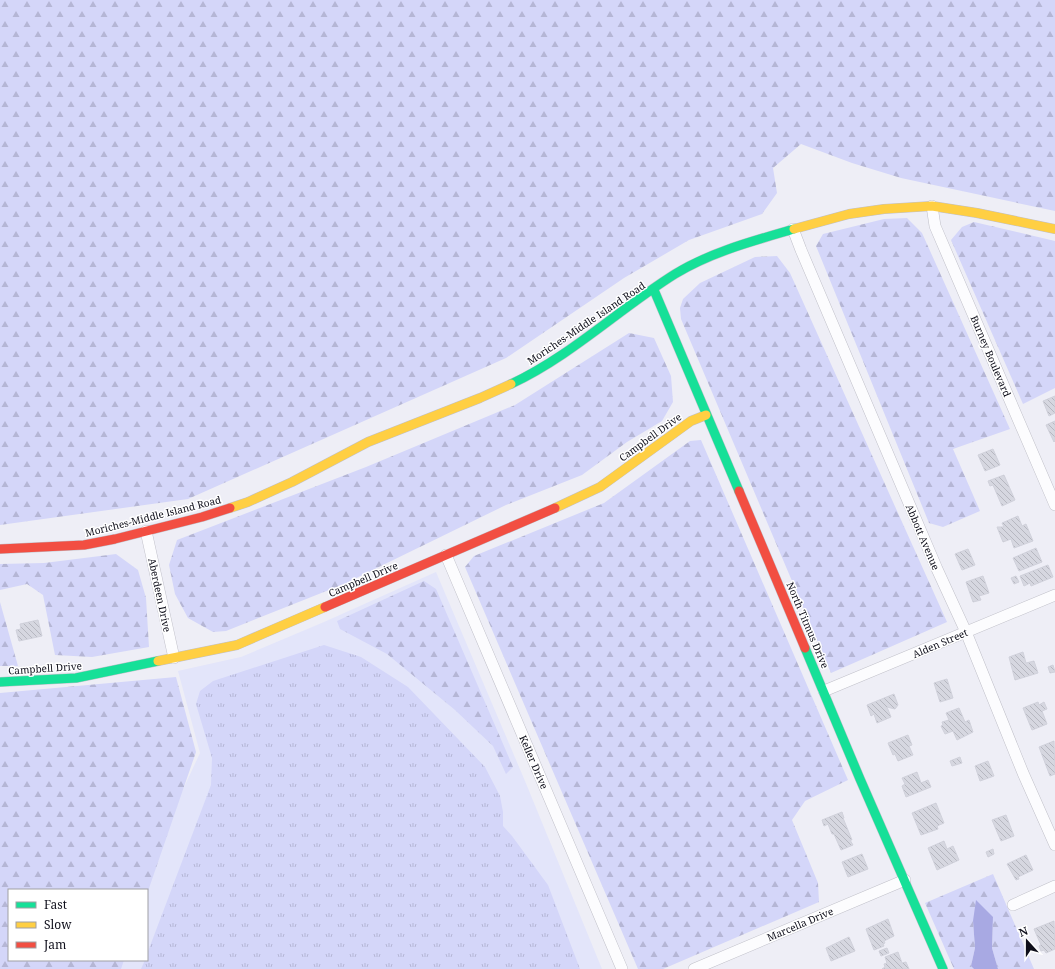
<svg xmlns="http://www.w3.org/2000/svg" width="1055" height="969" font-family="'Noto Serif',serif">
	<defs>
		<pattern id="grass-tufts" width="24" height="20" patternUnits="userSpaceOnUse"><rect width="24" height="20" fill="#d4d6f9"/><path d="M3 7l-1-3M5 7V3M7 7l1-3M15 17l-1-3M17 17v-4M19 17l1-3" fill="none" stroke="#b5b6d5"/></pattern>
		<pattern id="forest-firs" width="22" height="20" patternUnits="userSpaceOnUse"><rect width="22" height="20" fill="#d4d6f9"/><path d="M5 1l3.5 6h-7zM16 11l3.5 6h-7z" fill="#b5b6d5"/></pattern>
		<pattern id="building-back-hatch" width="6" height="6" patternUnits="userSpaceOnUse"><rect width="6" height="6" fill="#d6d7e0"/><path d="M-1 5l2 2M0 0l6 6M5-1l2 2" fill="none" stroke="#b6b7c0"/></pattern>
	</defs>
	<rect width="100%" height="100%" fill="#eeeef6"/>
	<path fill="#e3e5fa" d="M436 572 525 781 602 969H98L103 960H147V890H136L200 753 178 671 241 657 324 622Z"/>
	<path fill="url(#grass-tufts)" d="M324 645 361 657 408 687 485 767 500 796 503 812V826L512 836 548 885 580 969H141L145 960H147V954L211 785 212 758 196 704 200 691 213 681Z"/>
	<path fill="url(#forest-firs)" d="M0 0H1055V211L901 178 852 163 801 144 773 168 777 193 762 214 689 240 624 278 506 358 188 499 0 525Z
		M907 218 922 233 1010 429 953 449 980 511 943 527 929 523 816 246 823 234 884 219Z
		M974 222 1055 241V388L1023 404 951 240 962 227Z
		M777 256 790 273 947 622 831 673 681 319 680 308 683 299 700 283 755 257Z
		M629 333 654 338 671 376 673 402 662 421 627 442 582 475 506 505 344 584 226 631 213 632 188 618 175 594 169 565 177 540 366 467 515 405Z
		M701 440 848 780 805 801 792 820 818 883 819 902 663 969H638L465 567 474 556 604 503 690 441Z
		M116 554 138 570 146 598 149 647 92 657 55 655 43 595 27 584 0 590V564L44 563Z
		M424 581 436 589 513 767 506 774 493 746 455 710 387 654 340 629 337 621Z
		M0 602 18 666H0Z
		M176 677 196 752 147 894V890H9V960H124L121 969H0V693Z
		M993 874 1034 969H998L992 948 993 917 973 921 975 948 971 966 974 969H954L925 903Z"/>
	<path fill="#a8a9e3" d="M976 900 993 917 992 948 998 969H974L971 966 975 948 973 921Z"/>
	<path fill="url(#building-back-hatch)" stroke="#d0d1db" d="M1055 396V413L1049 416 1043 401Z
		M1055 421V441L1054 442 1046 425Z
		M993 449 1000 465 985 471 978 455Z
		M1004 475 1015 500 1002 506 993 485 990 486 988 481Z
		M1018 516 1022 526 1026 524 1033 541 1014 548 1011 539 1003 542 997 527H1004L1002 523Z
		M1036 548 1042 562 1019 571 1013 558Z
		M968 549 975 565 962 570 955 554Z
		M1048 565 1053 577 1031 586 1030 583 1024 586 1020 576Z
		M983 576 989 593 979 596 981 600 973 602 966 582Z
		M1016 576 1019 582 1014 584 1011 578Z
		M38 620 42 636 19 641 16 630 21 629 20 624Z
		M1023 652 1026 663 1034 661 1038 673 1015 680 1009 657Z
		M1053 665 1055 672 1050 673 1048 667Z
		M947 679 953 698 940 702 934 683Z
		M894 694 898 705 895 709 887 707 891 717 877 723 874 714 871 716 867 705Z
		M1038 702 1039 705 1044 702 1047 709 1042 711 1047 724 1032 730 1023 708Z
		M959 708 965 722 969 720 973 732 957 740 953 731 945 734 941 726 943 725 942 722 949 720 946 713Z
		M908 735 912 745 909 746 913 755 898 761 895 754 893 755 888 743Z
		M1054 741 1055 774 1050 776 1039 747Z
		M960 757 962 763 952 766 950 761Z
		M988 761 994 776 980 781 975 766Z
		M917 772 921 783 928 780 931 787 906 797 902 786 905 784 902 778Z
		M936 803 944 823 937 826 938 829 921 835 912 813Z
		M842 812 844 818H843L852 840H850L853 845 841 850 834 834H832L828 824 824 826 822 820Z
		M1006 815 1014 836 1001 841 992 820Z
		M944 841 947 849 953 846 959 860 937 870 928 848Z
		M993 849 994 854 988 857 986 852Z
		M862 854 868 869 848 877 842 862Z
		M1026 855 1033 870 1018 877 1019 879 1016 880 1007 864Z
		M888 919 894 936 884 941 885 943 883 944 884 946 874 950 866 929Z
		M1054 921 1055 949 1046 953 1044 950 1041 951 1039 946 1041 945 1034 929Z
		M849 937 855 951 831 961 826 948Z
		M887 948 889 953 881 956 879 951Z
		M898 952 902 963 906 962 909 969H882L885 967 884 964 887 963 885 957Z"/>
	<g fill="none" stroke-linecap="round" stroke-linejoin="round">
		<g stroke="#c0c0c9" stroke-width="12">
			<path id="street" d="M932 206 935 226 1055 505
				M793 229 801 250 937 569 966 632 1023 773 1055 845
				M146 531 174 658
				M446 555 622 969
				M824 691 1055 595
				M1013 905 1055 886
				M694 969 905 880"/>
		</g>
		<g stroke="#c0c0c9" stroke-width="10">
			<path id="fast" d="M654 290 739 491
				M511 384C571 356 619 309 675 274 711 252 753 241 794 229
				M805 648 860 779 943 969
				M0 682 76 678 158 661"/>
		</g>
		<g stroke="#c0c0c9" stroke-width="10">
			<path id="slow" d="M794 229 849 214 884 209 932 206 977 213 1055 229
				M230 508 248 502 292 482 368 442 480 398 511 384
				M555 508 600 487 691 421 706 415
				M158 661 237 645 325 607"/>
		</g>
		<g stroke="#c0c0c9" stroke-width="10">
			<path id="jam" d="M739 491 805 648
				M0 549 84 545 115 539 202 517 230 508
				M325 607 555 508"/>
		</g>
		<use href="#street" stroke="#fcfcfe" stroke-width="11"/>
		<use href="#fast" stroke="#16e098" stroke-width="9"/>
		<use href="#slow" stroke="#ffcf43" stroke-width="9"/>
		<use href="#jam" stroke="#f24e42" stroke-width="9"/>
	</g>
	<g text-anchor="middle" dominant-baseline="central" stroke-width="3" stroke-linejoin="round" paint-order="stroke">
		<g font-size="10" fill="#0f0f1b" stroke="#fff">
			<text transform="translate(586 323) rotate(-34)">Moriches-Middle Island Road</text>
			<text transform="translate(991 356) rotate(67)">Burney Boulevard</text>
			<text transform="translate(650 437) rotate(-36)">Campbell Drive</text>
			<text transform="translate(153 516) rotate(-14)">Moriches-Middle Island Road</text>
			<text transform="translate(923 537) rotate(67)">Abbott Avenue</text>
			<text transform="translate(363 579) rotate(-23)">Campbell Drive</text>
			<text transform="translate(160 595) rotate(78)">Aberdeen Drive</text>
			<text transform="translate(808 625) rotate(67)">North Titmus Drive</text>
			<text transform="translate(940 643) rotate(-23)">Alden Street</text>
			<text transform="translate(45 668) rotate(-4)">Campbell Drive</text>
			<text transform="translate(534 762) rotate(67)">Keller Drive</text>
			<text transform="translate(800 924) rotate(-23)">Marcella Drive</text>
		</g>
	</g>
	<rect x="8" y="889" width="140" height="72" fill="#ffffff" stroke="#9f9fa4"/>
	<rect x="16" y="902" width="20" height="6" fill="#16e098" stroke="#9f9fa4"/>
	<text x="44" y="909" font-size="12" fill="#0f0f1b">Fast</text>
	<rect x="16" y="922" width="20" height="6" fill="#ffcf43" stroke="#9f9fa4"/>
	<text x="44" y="929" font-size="12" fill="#0f0f1b">Slow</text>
	<rect x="16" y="942" width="20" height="6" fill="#f24e42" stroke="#9f9fa4"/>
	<text x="44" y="949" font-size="12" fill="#0f0f1b">Jam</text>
	<g transform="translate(1027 941) rotate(339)" stroke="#ffffff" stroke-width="3" paint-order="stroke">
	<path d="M0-3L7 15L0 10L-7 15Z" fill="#0f0f1b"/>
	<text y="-6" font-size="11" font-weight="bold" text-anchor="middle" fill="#0f0f1b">N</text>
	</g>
</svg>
